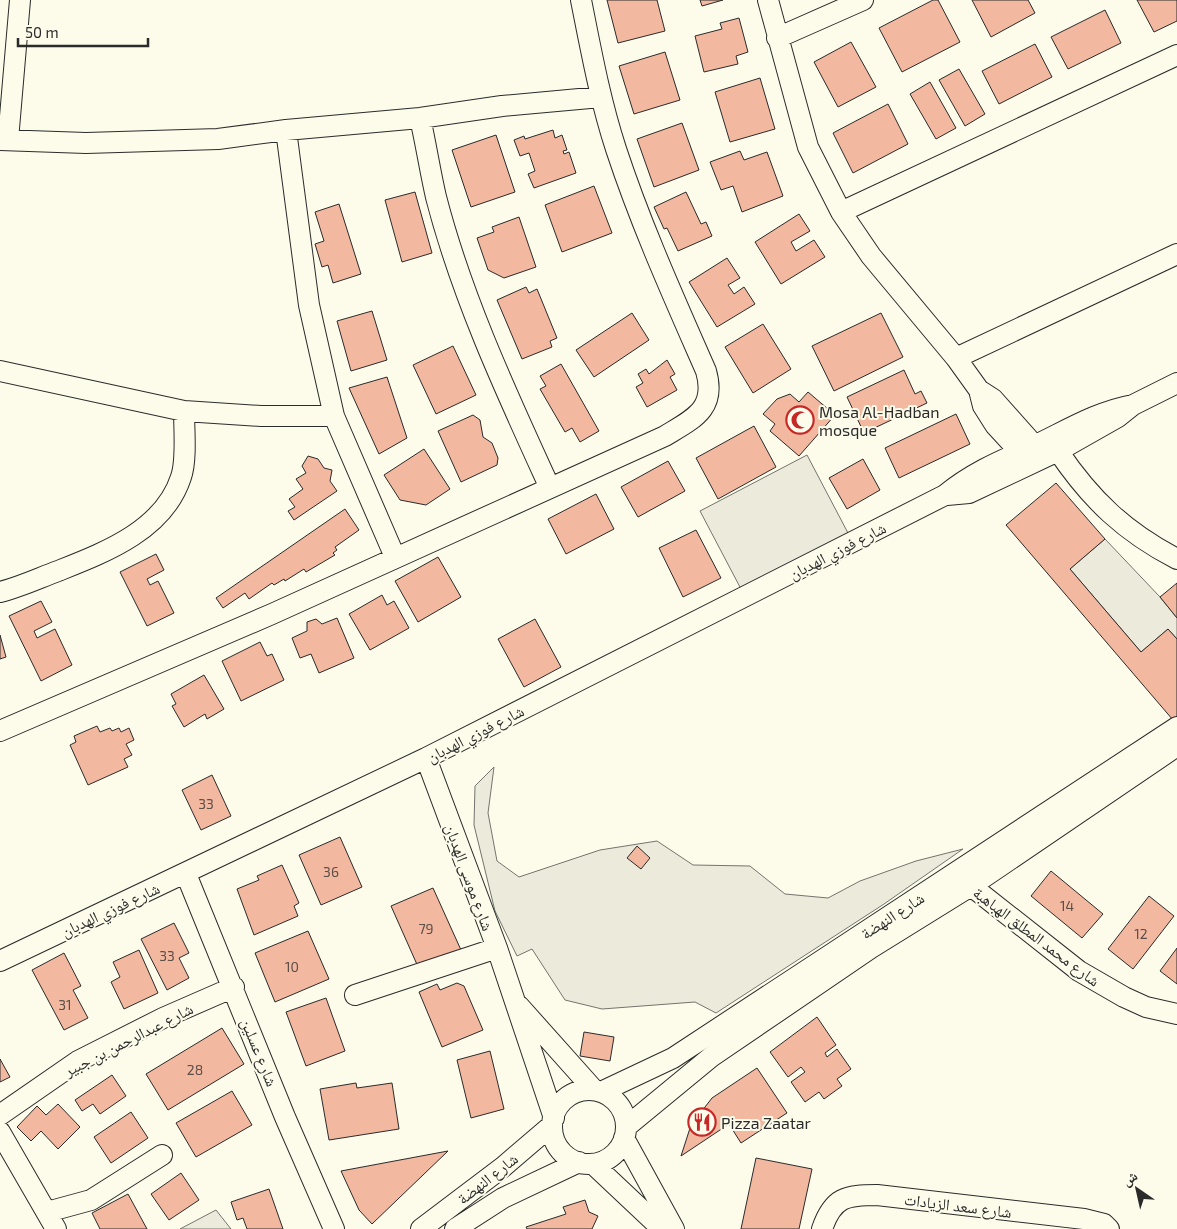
<svg xmlns="http://www.w3.org/2000/svg" width="1177" height="1229" font-family="'Exo 2','Noto Naskh Arabic',sans-serif">
	<rect width="100%" height="100%" fill="#fdfbea"/>
	<path fill="#ecebdb" stroke="#74746e" d="M1105 539 1160 597 1177 618V639L1168 629 1141 652 1070 569Z
		M494 767 488 813 497 861 519 877 600 850 657 841 693 865 750 866 785 894 828 898 860 881 916 861 963 849 884 904 716 1013 695 1002 602 1009 565 1000 532 949 517 956 495 911 474 825 475 786Z
		M216 1210 231 1229H180Z"/>
	<path fill="#eceadb" stroke="#74746e" d="M807 455 848 533 741 589 700 511Z"/>
	<path fill="#f2b8a0" stroke="#2b2b2b" d="M607 0H657L665 31 618 43Z
		M700 0H723L702 6Z
		M933 0H938L960 42 902 72 879 28Z
		M972 0H1028L1035 13 991 37Z
		M1137 0H1177V21L1154 32Z
		M1105 10 1121 43 1068 69 1051 37Z
		M739 18 748 52 736 56 738 64 704 72 695 36 722 29 720 23Z
		M851 42 876 87 838 107 814 62Z
		M1035 44 1052 77 999 104 982 71Z
		M665 52 680 100 634 114 619 66Z
		M959 69 985 114 965 126 939 80Z
		M760 78 775 129 730 142 715 92Z
		M930 82 956 128 936 139 910 94Z
		M888 104 908 144 853 173 833 133Z
		M682 123 699 170 654 187 637 139Z
		M553 130 555 138 562 135 567 150 563 151 564 154 569 152 576 173 534 188 528 174 535 171 529 153 520 156 514 140 524 136 525 139Z
		M496 135 515 192 471 207 452 150Z
		M740 151 744 160 767 152 783 196 742 212 733 186 721 190 710 162Z
		M594 186 612 233 562 252 545 205Z
		M415 192 432 253 402 262 385 200Z
		M686 192 701 224 706 222 712 236 678 251 667 228 664 229 654 207Z
		M339 204 361 274 333 283 328 265 322 267 315 244 324 241 315 212Z
		M799 214 810 231 791 242 796 251 814 240 825 257 781 284 755 242Z
		M519 217 536 267 504 278 488 270 477 238 494 232 492 227Z
		M727 258 740 278 728 285 734 294 744 287 755 304 717 327 689 282Z
		M526 287 529 293 537 289 557 338 550 341 552 347 522 359 497 300Z
		M372 311 387 360 351 371 337 321Z
		M632 313 649 340 594 377 576 350Z
		M881 313 903 357 834 391 812 346Z
		M763 324 791 369 753 393 725 347Z
		M453 346 476 395 436 414 413 365Z
		M667 360 675 374 670 377 677 390 647 407 636 387 643 383 638 374 646 369 649 374Z
		M561 364 599 431 580 442 572 428 565 432 540 389 546 386 540 376Z
		M904 370 915 394 921 391 927 403 864 433 847 397Z
		M387 377 407 438 379 454 349 388Z
		M808 392 835 415 799 456 770 431 775 424 763 414 777 399 790 394 799 402Z
		M956 414 970 444 899 478 885 448Z
		M473 415 480 420 483 437 492 443 498 458 497 465 461 482 438 431Z
		M754 426 776 467 718 499 696 458Z
		M424 449 450 489 426 505 400 500 384 475Z
		M308 456 318 459 324 468 332 470 330 481 337 491 294 520 288 511 295 507 289 499 303 489 296 479 306 473 302 466Z
		M863 459 880 490 847 509 829 478Z
		M668 461 685 491 638 517 621 487Z
		M1056 483 1105 539 1070 569 1141 652 1168 629 1177 639V716L1173 720 1006 525Z
		M596 494 614 529 566 554 548 519Z
		M345 509 359 530 335 547 337 550 333 553 335 555 306 572 304 569 285 581 284 579 274 585 272 583 249 599 245 593 223 608 216 598Z
		M696 530 721 578 683 597 659 548Z
		M156 554 164 570 147 579 150 585 158 581 174 613 147 626 120 572Z
		M438 557 461 597 418 622 395 581Z
		M1177 583V618L1160 597Z
		M382 595 387 605 394 601 409 628 370 650 349 614Z
		M41 601 52 622 34 631 37 638 55 629 72 665 41 681 9 616Z
		M337 618 354 658 319 673 311 654 300 658 292 638 307 631V622L316 619 322 624Z
		M535 619 561 667 524 687 498 639Z
		M0 635 6 657 0 659Z
		M260 642 267 656 272 654 284 680 241 701 222 661Z
		M204 675 224 709 207 719 205 714 184 727 172 706 176 704 171 694Z
		M97 726 100 732 110 728 112 731 119 728 121 732 129 728 134 740 126 744 132 755 124 759 128 767 88 785 70 745 76 742 74 736Z
		M212 775 231 816 201 830 182 790Z
		M340 837 362 887 321 905 299 855Z
		M637 846 650 858 641 869 627 858Z
		M282 865 299 903 294 906 298 916 254 935 237 889 259 880 257 876Z
		M1051 871 1103 914 1082 938 1031 896Z
		M433 888 461 950 419 969 391 906Z
		M1149 896 1174 916 1133 969 1108 949Z
		M174 923 189 953 179 958 189 978 167 990 141 939Z
		M308 931 329 979 275 1002 255 953Z
		M1177 948V984L1160 971Z
		M139 950 158 993 124 1009 111 982 120 977 113 962Z
		M64 953 81 986 73 990 88 1018 64 1030 32 970Z
		M457 983 464 986 483 1030 442 1047 419 992 437 984 440 990Z
		M326 998 345 1051 306 1066 286 1012Z
		M817 1017 836 1045 825 1053 827 1057 837 1049 851 1069 837 1079 842 1086 824 1099 819 1092 805 1102 791 1082 805 1072 801 1067 788 1077 770 1052Z
		M222 1028 244 1064 168 1110 146 1074Z
		M584 1032 614 1037 610 1061 580 1056Z
		M490 1051 504 1109 471 1118 457 1060Z
		M0 1059 10 1077 0 1082Z
		M757 1068 787 1113 741 1143 729 1124 681 1156 691 1125 712 1098Z
		M112 1075 126 1096 100 1114 93 1104 82 1111 75 1100Z
		M356 1083 357 1088 392 1083 399 1129 329 1140 320 1089Z
		M232 1091 252 1125 196 1157 176 1123Z
		M58 1104 80 1127 58 1149 41 1131 31 1141 17 1127 37 1106 46 1115Z
		M131 1112 148 1138 111 1163 94 1137Z
		M448 1151 372 1224 359 1210 341 1171Z
		M756 1158 812 1169 799 1229H741Z
		M181 1173 199 1200 169 1220 151 1194Z
		M269 1189 283 1229H247L243 1218 237 1220 231 1202Z
		M128 1194 147 1229H100L92 1213Z
		M585 1200 589 1212 598 1216 592 1229H527L526 1227 566 1214 563 1207Z"/>
	<g fill="none" stroke-linecap="round" stroke-linejoin="round">
		<g stroke="#2b2b2b" stroke-width="22">
			<path id="minor" d="M768 0 808 147 841 212 871 256 956 358 979 390 983 406 995 425 1031 464
				M777 38 863 0
				M420 118C426 144 430 171 436 197 462 298 507 394 550 488
				M286 130 309 305 334 416 395 557
				M0 140 86 143 218 139 286 130 420 118 502 106 601 97
				M8 140 20 0
				M841 212 1177 55
				M956 358 1177 254
				M0 371 184 411 261 416H334
				M979 390 993 399 1042 454
				M1058 451C1091 500 1125 532 1177 559
				M947 495 969 493 1058 451 1118 417 1133 405 1177 383
				M0 592C20 587 39 578 58 571 106 552 164 530 181 477 187 460 184 429 184 411
				M0 731 272 614 665 436C693 419 717 409 706 371 674 298 641 225 616 149 600 100 591 50 581 0
				M426 758 497 948 554 1118
				M186 874 285 1117 334 1229
				M961 878 1079 971 1124 997 1146 1007 1177 1014
				M0 961 426 758 945 495C974 471 1005 459 1038 444 1069 429 1099 411 1133 405
				M355 995 497 948
				M519 1006 594 1090
				M552 1127a37 37 0 1 1 74 0a37 37 0 1 1-74 0Z
				M601 1092 673 1058 1177 727
				M0 1115 78 1061 163 1018 234 987
				M626 1127 711 1057 871 948 971 886 1177 746
				M0 1132 56 1229
				M624 1138 674 1229
				M593 1164 662 1229
				M47 1212 91 1200 162 1155
				M421 1229 503 1167 552 1125
				M455 1229 503 1198 579 1162
				M822 1229C833 1197 846 1195 877 1195L1084 1219 1104 1224 1109 1229"/>
		</g>
		<use href="#minor" stroke="#fdfbea" stroke-width="20"/>
	</g>
	<defs>
		<g id="mosque-ring" transform="scale(1.4375)"><circle r="9.5" fill="#fdfbea" stroke="#c62828" stroke-width="1.5"/><path d="M3.5-4.9A6 6 0 1 0 3.5 4.9A5 5 0 1 1 3.5-4.9Z" fill="#c62828"/></g>
		<g id="restaurant-ring" transform="scale(1.4375)"><circle r="9.5" fill="#fdfbea" stroke="#c62828" stroke-width="1.5"/><path d="M-5-6h1v4h1v-4h1v4h1v-4h1v5L-1.5 .5V6h-2V.5L-5-1ZM5-6V6H3V1.5H1.5Q1.5-4 5-6Z" fill="#c62828"/></g>
	</defs>
	<g fill-rule="evenodd">
		<use href="#mosque-ring" x="800" y="420"/>
		<use href="#restaurant-ring" x="702" y="1122"/>
	</g>
	<g text-anchor="middle" dominant-baseline="central" stroke-width="4" stroke-linejoin="round" paint-order="stroke">
		<g font-size="14" fill="#5d4e48">
			<text x="206" y="803">33</text>
			<text x="331" y="871">36</text>
			<text x="1067" y="905">14</text>
			<text x="426" y="928">79</text>
			<text x="1141" y="933">12</text>
			<text x="167" y="955">33</text>
			<text x="292" y="966">10</text>
			<text x="65" y="1004">31</text>
			<text x="195" y="1069">28</text>
		</g>
		<g font-size="16" fill="#2b2b2b" stroke="#fdfbea" text-anchor="start">
			<text x="819" y="411">Mosa Al-Hadban<tspan x="819" dy="18">mosque</tspan></text>
			<text x="721" y="1122">Pizza Zaatar</text>
		</g>
		<g font-size="16" fill="#2b2b2b" stroke="#fdfbea">
			<text transform="translate(837 550) rotate(-27)">شارع فوزي الهدبان</text>
			<text transform="translate(475 733) rotate(-27)">شارع فوزي الهدبان</text>
			<text transform="translate(470 877) rotate(70)">شارع موسى الهدبان</text>
			<text transform="translate(110 909) rotate(-25)">شارع فوزي الهدبان</text>
			<text transform="translate(892 915) rotate(-33)">شارع النهضة</text>
			<text transform="translate(1037 936) rotate(37)">شارع محمد المطلق الهباهبة</text>
			<text transform="translate(128 1039) rotate(-27)">شارع عبدالرحمن بن جبير</text>
			<text transform="translate(260 1052) rotate(68)">شارع عسلين</text>
			<text transform="translate(487 1178) rotate(-38)">شارع النهضة</text>
			<text transform="translate(958 1205) rotate(7)">شارع سعد الزيادات</text>
		</g>
	</g>
	<g transform="translate(1137 1189) rotate(326)" stroke="#fdfbea" stroke-width="4" paint-order="stroke">
	<path d="M0-4L9 19L0 12L-9 19Z" fill="#2b2b2b"/>
	<text y="-8" font-size="14" font-weight="bold" text-anchor="middle" fill="#2b2b2b">ش</text>
	</g>
	<path d="M18 38v8h130v-8" fill="none" stroke="#2b2b2b" stroke-width="2.5"/>
	<text x="25" y="38" font-size="15" fill="#2b2b2b" stroke="#fdfbea" stroke-width="4" paint-order="stroke">50 m</text>
</svg>
